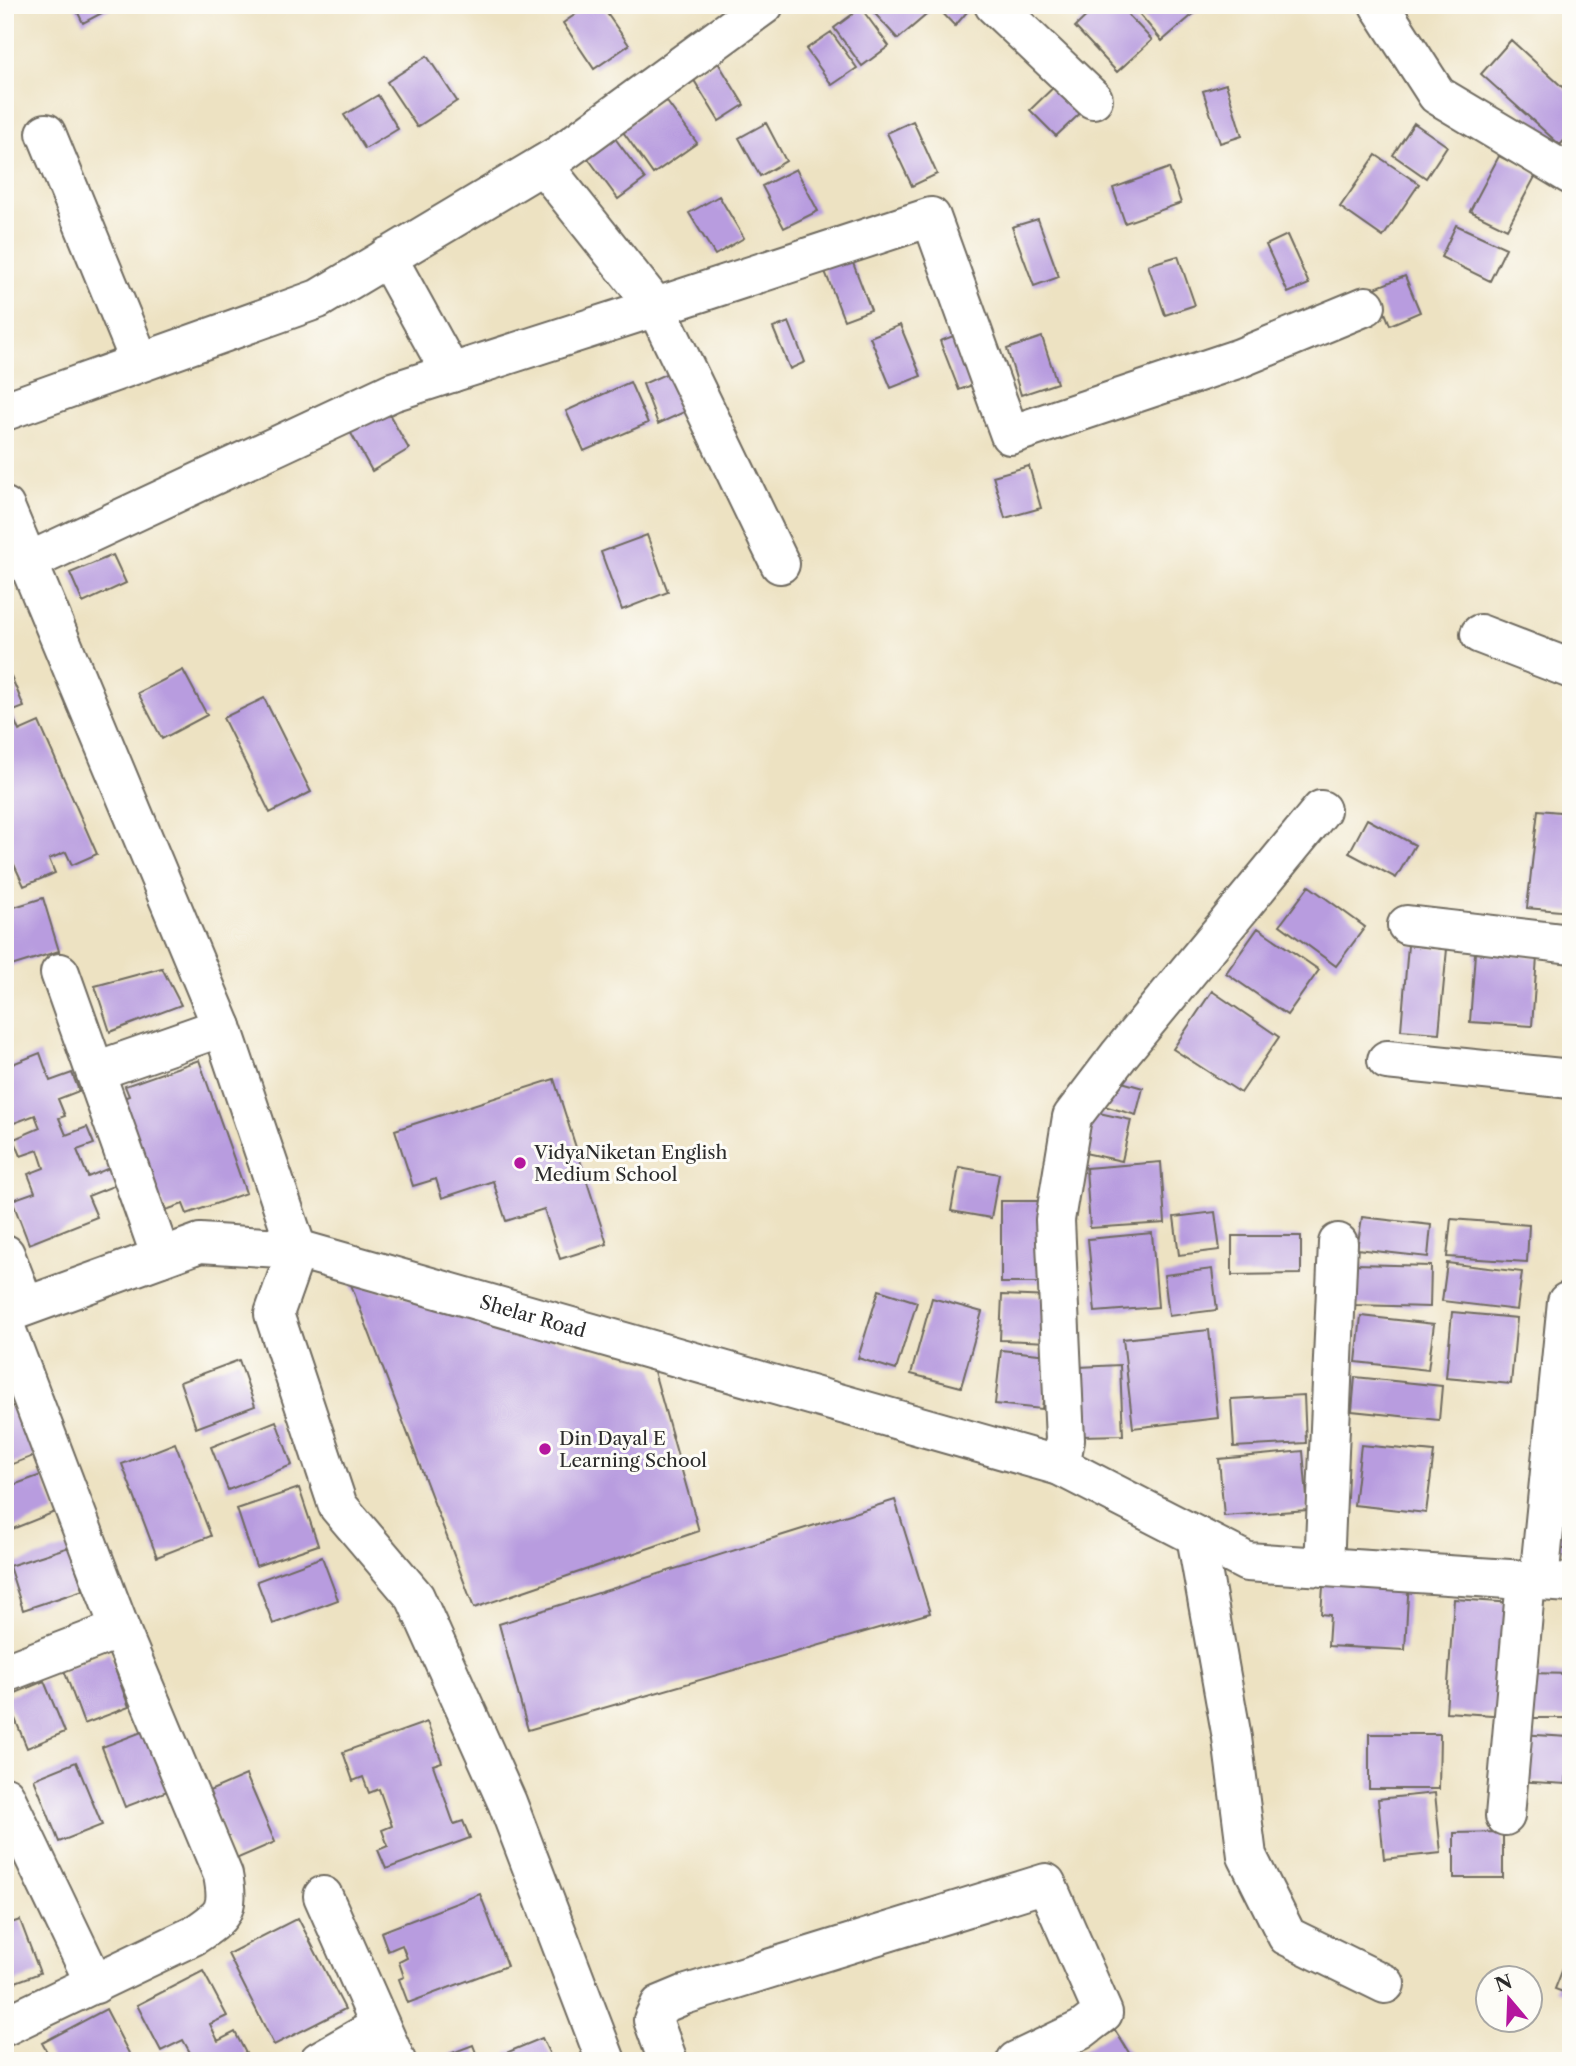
<svg xmlns="http://www.w3.org/2000/svg" width="1576" height="2066" font-family="'Libre Caslon Text',serif">
	<rect width="100%" height="100%" fill="#fdfcf7"/>
	<filter id="ink" filterUnits="userSpaceOnUse"><feTurbulence type="fractalNoise" baseFrequency=".0143" numOctaves="2"/><feDisplacementMap in="SourceGraphic" scale="14" xChannelSelector="R" yChannelSelector="G"/><feConvolveMatrix kernelMatrix="1 2 1 2 8 2 1 2 1" color-interpolation-filters="sRGB"/></filter>
	<filter id="wash" filterUnits="userSpaceOnUse"><feTurbulence type="fractalNoise" baseFrequency=".00686" numOctaves="4" result="noise"/><feDisplacementMap in="SourceGraphic" scale="28" xChannelSelector="R" yChannelSelector="G"/><feGaussianBlur stdDeviation="1.57" result="paint"/><feColorMatrix in="noise" values="0 0 0 0 0 0 0 0 0 0 0 0 0 0 0 0 0 1.4 0 .05"/><feComposite in="paint" operator="in"/></filter>
	<g filter="url(#wash)">
		<rect width="100%" height="100%" fill="#ede2c2"/>
		<g id="blocks">
			<path fill="#b89cdf" d="M74 5H117L83 23Z
				M589 5H601L629 45 594 69 563 23Z
				M867 5H928L932 10 898 39Z
				M935 5H973L955 26Z
				M1098 5H1119L1152 40 1117 72 1075 27Z
				M1132 5H1204L1162 41Z
				M861 8 889 46 862 66 834 28Z
				M831 32 857 68 832 85 806 49Z
				M1511 40 1571 95V133L1560 145 1481 74Z
				M427 56 457 101 417 127 387 82Z
				M717 61 744 105 719 121 692 77Z
				M1061 80 1087 107 1056 136 1030 110Z
				M1226 84 1242 136 1220 143 1203 91Z
				M378 95 398 129 365 149 344 115Z
				M665 99 697 143 653 174 621 129Z
				M913 121 937 174 912 186 887 133Z
				M766 123 786 161 760 176 739 138Z
				M1414 123 1447 146 1426 178 1393 155Z
				M614 137 645 179 618 199 587 157Z
				M1376 155 1419 184 1383 237 1340 207Z
				M1499 156 1536 175 1507 229 1470 211Z
				M1169 168 1181 203 1125 223 1113 188Z
				M796 169 818 211 784 228 762 186Z
				M719 196 744 238 715 255 689 213Z
				M1038 219 1059 277 1034 286 1012 227Z
				M1456 225 1506 248 1490 281 1441 257Z
				M1287 235 1309 284 1288 293 1266 245Z
				M848 250 871 310 844 320 821 261Z
				M1178 256 1195 305 1165 315 1148 265Z
				M1405 276 1420 312 1390 325 1375 288Z
				M789 322 805 362 790 369 773 328Z
				M900 325 921 376 891 388 870 337Z
				M964 332 983 381 959 390 940 341Z
				M1042 337 1057 383 1021 395 1007 349Z
				M679 368 695 407 658 424 643 384Z
				M630 382 648 423 584 451 566 411Z
				M385 407 409 449 372 471 348 428Z
				M1029 466 1041 508 1005 518 993 476Z
				M647 535 668 592 622 610 601 552Z
				M113 555 126 583 83 603 70 573Z
				M183 670 207 715 162 739 138 693Z
				M11 676 24 707 11 712 19 731 39 722 97 854 72 865 66 852 49 859 55 873 24 886 5 845V679Z
				M264 698 311 792 270 813 223 718Z
				M1538 810 1571 813V912L1527 908Z
				M1367 819 1415 845 1396 878 1349 853Z
				M1309 886 1365 927 1336 966 1280 925Z
				M43 898 59 951 5 968V910Z
				M1258 928 1319 970 1287 1015 1226 973Z
				M1408 945 1447 949 1439 1033 1401 1030Z
				M1475 953 1537 957 1532 1026 1470 1022Z
				M162 968 181 1005 110 1032 95 986Z
				M1212 991 1279 1037 1241 1093 1173 1049Z
				M40 1053 50 1081 72 1073 79 1091 58 1099 65 1116 59 1118 66 1135 87 1127 94 1144 77 1150 88 1177 109 1168 116 1185 88 1196 97 1217 29 1244 12 1200 35 1192 28 1174 44 1168 38 1150 21 1156 14 1139 40 1128 35 1115 9 1125 5 1116V1067Z
				M199 1060 246 1193 187 1214 183 1204 166 1210 162 1199 157 1201 121 1099 129 1096 125 1086Z
				M554 1079 607 1244 560 1259 544 1209 506 1221 493 1181 442 1198 436 1179 413 1186 395 1130Z
				M1111 1079 1143 1088 1136 1115 1104 1106Z
				M1090 1111 1131 1120 1122 1161 1080 1152Z
				M1161 1162 1165 1223 1090 1228 1086 1168Z
				M959 1167 999 1174 991 1218 951 1211Z
				M1001 1201H1046L1045 1283H1001Z
				M1215 1212 1220 1250 1179 1255 1174 1217Z
				M1362 1217 1431 1225 1428 1257 1357 1249Z
				M1451 1219 1529 1225 1527 1262 1447 1257Z
				M1152 1233 1158 1307 1095 1312 1088 1239Z
				M1232 1236H1301V1274L1232 1275Z
				M1447 1263 1522 1272 1517 1310 1442 1301Z
				M1355 1264 1431 1266 1430 1307 1354 1305Z
				M1212 1269 1217 1310 1169 1316 1164 1275Z
				M350 1282 653 1368 699 1531 474 1608Z
				M879 1290 917 1302 896 1370 858 1358Z
				M1002 1295 1051 1297 1049 1342 1000 1340Z
				M932 1298 982 1312 961 1387 911 1374Z
				M1452 1312 1517 1318 1511 1384 1446 1378Z
				M1361 1316 1434 1324 1428 1370 1356 1362Z
				M1209 1330 1218 1418 1133 1428 1123 1339Z
				M1001 1350 1048 1355 1042 1409 995 1404Z
				M239 1360 255 1406 196 1428 180 1382Z
				M1120 1365 1123 1435 1081 1436 1079 1367Z
				M1355 1377 1442 1386 1439 1420 1352 1411Z
				M1304 1395 1306 1443 1234 1447 1231 1399Z
				M16 1405 36 1455 5 1467V1409Z
				M276 1421 292 1465 228 1490 211 1447Z
				M175 1443 211 1536 157 1557 122 1464Z
				M1361 1445 1434 1452 1426 1513 1354 1505Z
				M1303 1451 1308 1510 1224 1516 1219 1459Z
				M1557 1468H1571V1549H1558Z
				M41 1475 55 1512 5 1532V1488Z
				M299 1488 318 1545 256 1566 237 1509Z
				M895 1500 930 1613 528 1730 499 1624Z
				M69 1547 83 1590 23 1610 9 1566Z
				M322 1557 338 1600 273 1624 257 1581Z
				M1324 1573 1409 1578 1405 1650 1328 1646 1330 1615 1321 1614Z
				M1454 1599 1514 1603 1507 1716 1446 1712Z
				M109 1653 129 1707 84 1724 64 1670Z
				M1529 1673 1571 1674V1718H1529Z
				M44 1681 65 1732 27 1748 6 1697Z
				M427 1722 442 1762 433 1765 454 1824 463 1821 470 1838 386 1869 378 1850 388 1846 382 1830 392 1826 379 1789 369 1793 363 1777 353 1781 343 1752Z
				M147 1730 170 1790 125 1807 102 1747Z
				M1369 1734H1440L1439 1789H1369Z
				M1519 1734 1569 1737 1566 1784 1516 1781Z
				M76 1762 102 1825 59 1842 34 1779Z
				M246 1775 275 1842 236 1859 207 1792Z
				M1435 1793 1441 1853 1384 1859 1378 1799Z
				M1503 1832V1878H1454V1833Z
				M5 1888 12 1910 5 1912Z
				M480 1894 507 1966 408 2003 399 1979 404 1977 399 1962 407 1958 402 1945 388 1951 381 1932Z
				M298 1918 345 2009 274 2045 228 1954Z
				M20 1920 40 1973 5 1986V1925Z
				M1571 1948V1995L1555 1989Z
				M203 1971 227 2016 210 2024 218 2041 235 2032 250 2061H188L193 2058 183 2040 161 2051 137 2005Z
				M106 2009 133 2061H52L42 2043Z
				M1115 2030 1134 2061H1074L1072 2057Z
				M542 2038 553 2061H511L506 2053Z
				M473 2045 479 2061H446L444 2056Z"/>
		</g>
	</g>
	<g filter="url(#ink)">
		<use href="#blocks" fill-opacity="0" stroke="#6f6b60" stroke-width="2"/>
		<g fill="none" stroke-linecap="round" stroke-linejoin="round">
			<g stroke="#6f6b60" stroke-width="42">
				<g id="minor">
					<path d="M994 5 1093 99"/>
					<path d="M1379 5 1437 95 1571 175"/>
					<path d="M46 133 140 362"/>
					<path d="M543 165 656 307 931 217 1010 435 1240 358 1366 306"/>
					<path d="M387 257 451 373"/>
					<path d="M5 411 318 299 559 155 764 5"/>
					<path d="M5 507 222 1027 297 1249 274 1314 338 1506 415 1597 507 1802 606 2061"/>
					<path d="M28 562 392 392 656 307 780 564"/>
					<path d="M1480 634 1571 669"/>
					<path d="M1407 925 1571 944"/>
					<path d="M60 973 161 1257"/>
					<path d="M1387 1060 1571 1079"/>
					<path d="M96 1071 222 1027"/>
					<path d="M5 1254 25 1306"/>
					<path id="s1" d="M5 1314 200 1243 297 1249 1060 1466 1247 1562 1571 1583"/>
					<path d="M5 1326 120 1629 5 1673"/>
					<path d="M1060 1466 1065 1440 1055 1220 1072 1117 1120 1054 1321 810"/>
					<path d="M1196 1536 1232 1738 1247 1856 1287 1936 1385 1984"/>
					<path d="M1324 1567 1338 1243"/>
					<path d="M1539 1581 1567 1302"/>
					<path d="M5 1796 95 1984"/>
					<path d="M1505 1816 1526 1580"/>
					<path d="M323 1896 396 2061"/>
					<path d="M5 2026 193 1936C223 1916 230 1911 223 1875L120 1629"/>
					<path d="M319 2061 380 2026"/>
					<path d="M668 2061 653 2020 660 2005 684 1995 1046 1883 1103 2013 1081 2030 1016 2061"/>
				</g>
			</g>
			<use href="#minor" stroke="#fff" stroke-width="38"/>
		</g>
	</g>
	<g fill="#b5179e" stroke="#fdfcf7" stroke-width="2.5">
		<circle cx="520" cy="1163" r="7"/>
		<circle cx="545" cy="1449" r="7"/>
	</g>
	<g text-anchor="middle" dominant-baseline="central" stroke-width="6" stroke-linejoin="round" paint-order="stroke">
		<g font-size="19" fill="#2b2b2b" stroke="#fdfcf7" text-anchor="start">
			<text x="534" y="1152">VidyaNiketan English<tspan x="534" dy="22">Medium School</tspan></text>
			<text x="559" y="1438">Din Dayal E<tspan x="559" dy="22">Learning School</tspan></text>
		</g>
		<g font-size="19" fill="#2b2b2b" stroke="#fdfcf7">
			<text stroke="none"><textPath href="#s1" startOffset="550">Shelar Road</textPath></text>
		</g>
	</g>
	<rect width="1576" height="2066" fill="none" stroke="#fdfcf7" stroke-width="28"/>
	<g transform="translate(1509 1999) rotate(341)"><circle r="33" fill="#fdfcf7" stroke="#a9a8a5" stroke-width="2"/>
	<path d="M0-5L12 26L0 18L-12 26Z" fill="#b5179e"/>
	<text y="-10" font-size="19" font-weight="bold" text-anchor="middle" fill="#2b2b2b">N</text>
	</g>
</svg>
